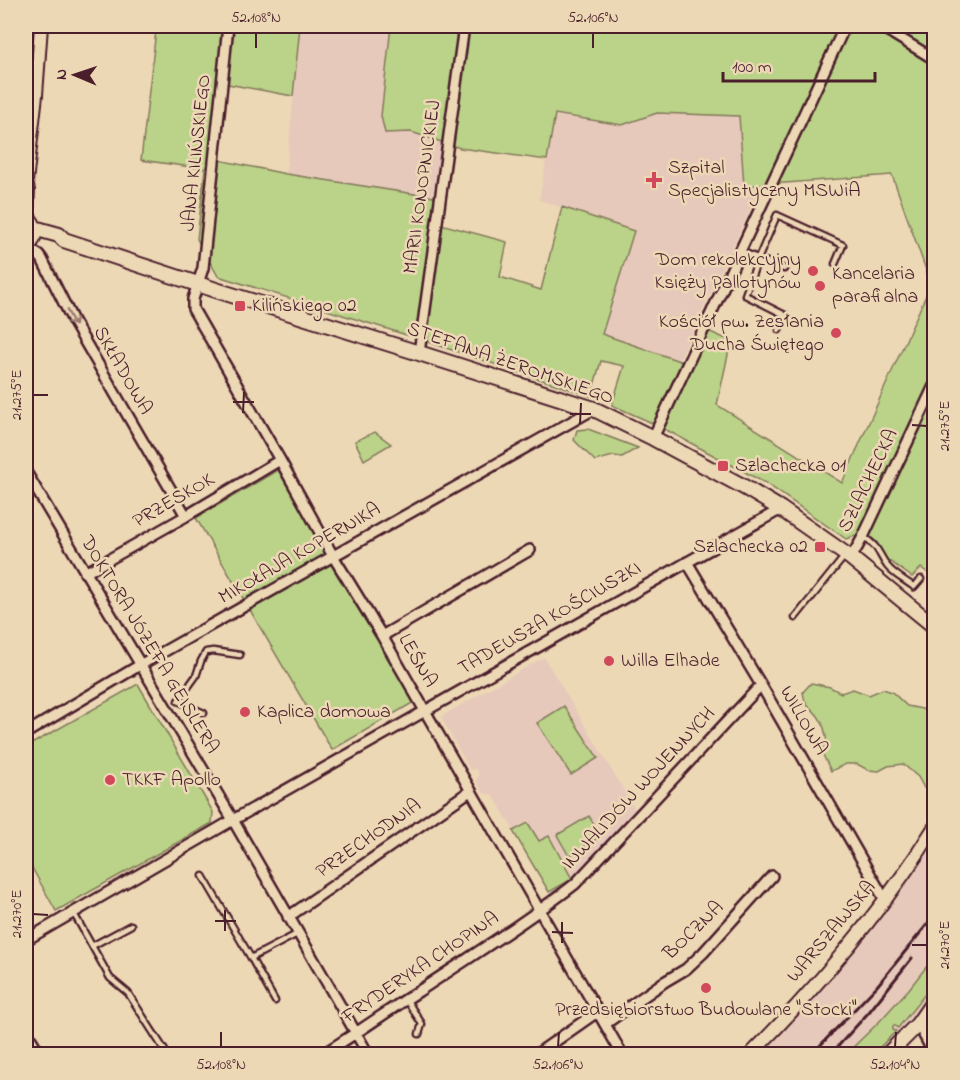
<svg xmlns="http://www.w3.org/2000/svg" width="960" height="1080" font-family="'Indie Flower',sans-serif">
	<rect width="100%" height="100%" fill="#edd8b6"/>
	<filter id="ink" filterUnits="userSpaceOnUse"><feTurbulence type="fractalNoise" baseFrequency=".0167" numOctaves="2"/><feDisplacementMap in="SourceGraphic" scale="12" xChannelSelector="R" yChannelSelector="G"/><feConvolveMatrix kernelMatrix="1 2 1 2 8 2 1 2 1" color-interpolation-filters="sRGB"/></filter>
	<g filter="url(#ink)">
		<path fill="#e6c9ba" d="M300 26H459L433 197 286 174Z
			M570 26 785 136 679 360 602 334 634 231 539 200Z
			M544 657 638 814 573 884 553 898 493 795 483 793 476 780 479 775 476 769 470 770 442 719V716Z
			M934 836V1017L923 1033 903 1054H756L813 997 875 922Z"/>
		<path fill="#bbd389" stroke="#82795a" stroke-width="1.5" d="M162 26H300L293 96 222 83 214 159 286 174 440 198 437 223 507 242 500 277 541 290 562 207 634 231 602 334 691 365 708 331 731 341 717 405 842 483 931 284 892 175 744 186 739 116 657 113 622 125 555 114 547 160 460 148 411 132 385 133 381 116 391 26H934V577L921 568 912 577 854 536 846 539 767 484 659 426 612 405 624 366 601 361 591 396 416 338 218 276 197 239 205 169 141 160 156 30Z
			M588 429 638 448 622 457 613 456 595 461 574 440 577 430Z
			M375 432 391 444 364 460 355 441Z
			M278 470 414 702 332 750 196 518Z
			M811 683 830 687 841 693 853 689 869 695 883 689 892 692 907 706 922 709 934 716V790L924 788 918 777 903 764 888 766 879 771 868 770 857 764H846L831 771 824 757 822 750 827 744C826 733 824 724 818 716 808 703 806 710 803 692Z
			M138 684 213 812 212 823 56 911 26 857V747Z
			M564 706 598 758 571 775 537 723Z
			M589 816 601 836 569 856 557 835Z
			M528 823 539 841 549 836 572 879 549 892 513 831Z
			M934 957V983L898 1028 894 1025 893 1026V1030L896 1031 873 1054H846L878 1023 909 989Z"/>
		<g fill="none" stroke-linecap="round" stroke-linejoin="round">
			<g stroke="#4a1f2b" stroke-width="9">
				<path id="service" d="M740 251 784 269
					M779 330 785 315 745 295 758 259 777 215 843 245 835 264
					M863 537C878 545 878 553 887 566 894 575 905 580 914 587L921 579
					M795 618 844 557
					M204 713 178 701 196 676 201 661 206 652 213 651 240 655
					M203 876 251 958
					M73 912 110 978 128 993 167 1054
					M92 946 131 925
					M406 999 422 1024 419 1034
					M275 1001 251 958 297 934"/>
			</g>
			<g stroke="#4a1f2b" stroke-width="14">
				<path id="minor" d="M228 26 203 268 193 299V309L280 460 333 556 382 636 622 1054
					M880 26 934 59
					M26 247 39 255 42 259 73 321 186 516
					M419 353 464 26
					M653 438 845 26
					M26 472 233 820 368 1054
					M851 558 863 537 934 386
					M687 562 761 685 885 900
					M85 573 186 516 280 460
					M382 636 530 550
					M26 733 140 665 594 409
					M288 917 470 791
					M26 940 233 820 781 509
					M605 1024 664 982 686 969 703 953 772 876
					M918 1024 934 1054
					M26 1031 40 1054
					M323 1054C356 1034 386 1012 419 991 471 956 525 923 575 884L761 685
					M537 1054 597 1012"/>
			</g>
			<g stroke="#4a1f2b" stroke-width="16">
				<path id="tertiary" d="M26 182 36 95 41 26
					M26 183 28 190 27 217
					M751 1054C818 986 884 909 934 828"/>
			</g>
			<g stroke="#4a1f2b" stroke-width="18">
				<path id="secondary" d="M26 216C37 225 37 238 26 247
					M34 228 59 235 64 240 219 291 419 353 594 409 653 438 744 487 781 509 851 558 934 626
					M888 1054 918 1024 934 1001"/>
			</g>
			<use href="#service" stroke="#edd8b6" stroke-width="4.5"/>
			<use href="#minor" stroke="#edd8b6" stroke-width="9"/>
			<use href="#tertiary" stroke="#edd8b6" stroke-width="12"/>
			<use href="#secondary" stroke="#edd8b6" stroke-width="14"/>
			<path stroke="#4a1f2b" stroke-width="3" d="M812 1054 877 986 934 916
				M831 1054 869 1012 912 958"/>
		</g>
		<defs><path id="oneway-shaft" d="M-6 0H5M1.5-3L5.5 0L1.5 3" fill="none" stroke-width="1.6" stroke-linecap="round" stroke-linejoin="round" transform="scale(1.5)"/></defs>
		<use stroke="#9c7c70" href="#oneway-shaft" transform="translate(71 318) rotate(62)"/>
	</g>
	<path fill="none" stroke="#4a1f2b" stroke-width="2" d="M256 48V33M593 48V33M33 395H48M233 402H254M243 413 244 392M570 414H591M580 424 581 403M912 425 927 426M33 914 48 915M215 921H236M225 931V910M552 932 573 933M562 943V922M912 945H927M221 1047V1032M558 1047 559 1032M895 1047 896 1032"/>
	<g fill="#d1495b" stroke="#edd8b6" stroke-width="2">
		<path d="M651 171h6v6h6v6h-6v6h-6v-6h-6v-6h6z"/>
		<circle cx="813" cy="271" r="6"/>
		<circle cx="820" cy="286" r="6"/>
		<rect x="234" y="300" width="12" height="12" rx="3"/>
		<circle cx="836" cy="333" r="6"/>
		<rect x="717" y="460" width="12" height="12" rx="3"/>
		<rect x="814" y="541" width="12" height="12" rx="3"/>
		<circle cx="609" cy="661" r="6"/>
		<circle cx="245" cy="712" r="6"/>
		<circle cx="110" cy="780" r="6"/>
		<circle cx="706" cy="988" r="6"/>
	</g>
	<g text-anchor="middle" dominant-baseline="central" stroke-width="5" stroke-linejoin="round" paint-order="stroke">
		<g font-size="20" fill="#4a1f2b" stroke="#edd8b6">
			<text transform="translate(197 153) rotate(-84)">JANA KILIŃSKIEGO</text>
			<text transform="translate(423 187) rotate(-82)">MARII KONOPNICKIEJ</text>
			<text transform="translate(510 364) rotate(19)">STEFANA ŻEROMSKIEGO</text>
			<text transform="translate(122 371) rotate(60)">SKŁADOWA</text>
			<text transform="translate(869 481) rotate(-64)">SZLACHECKA</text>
			<text transform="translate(174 501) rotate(-30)">PRZESKOK</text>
			<text transform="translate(300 554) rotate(-30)">MIKOŁAJA KOPERNIKA</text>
			<text transform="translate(550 619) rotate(-30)">TADEUSZA KOŚCIUSZKI</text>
			<text transform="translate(149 645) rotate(59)">DOKTORA JÓZEFA GEISLERA</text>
			<text transform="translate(417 661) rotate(60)">LEŚNA</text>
			<text transform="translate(803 721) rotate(60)">WILLOWA</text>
			<text transform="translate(639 789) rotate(-47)">INWALIDÓW WOJENNYCH</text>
			<text transform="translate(369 839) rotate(-35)">PRZECHODNIA</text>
			<text transform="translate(694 931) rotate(-44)">BOCZNA</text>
			<text transform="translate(832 932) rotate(-50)">WARSZAWSKA</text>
			<text transform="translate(421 968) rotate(-34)">FRYDERYKA CHOPINA</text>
		</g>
		<g font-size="20" fill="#4a1f2b" stroke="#edd8b6" text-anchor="start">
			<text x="668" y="168">Szpital<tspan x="668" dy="23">Specjalistyczny MSWiA</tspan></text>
			<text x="801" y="260" text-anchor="end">Dom rekolekcyjny<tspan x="801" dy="23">Księży Pallotynów</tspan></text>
			<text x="832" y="274">Kancelaria<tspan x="832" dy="23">parafialna</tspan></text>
			<text x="252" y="306">Kilińskiego 02</text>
			<text x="824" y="322" text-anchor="end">Kościół pw. Zesłania<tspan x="824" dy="23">Ducha Świętego</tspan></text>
			<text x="735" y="466">Szlachecka 01</text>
			<text x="808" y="547" text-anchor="end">Szlachecka 02</text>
			<text x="621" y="661">Willa Elhade</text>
			<text x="257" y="712">Kaplica domowa</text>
			<text x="122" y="780">TKKF Apollo</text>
			<text x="706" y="1010" text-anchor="middle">Przedsiębiorstwo Budowlane "Stocki"</text>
		</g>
	</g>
	<rect width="960" height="1080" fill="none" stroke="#edd8b6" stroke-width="66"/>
	<g transform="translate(75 75) rotate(272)" stroke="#edd8b6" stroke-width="4.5" paint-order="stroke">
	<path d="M0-4.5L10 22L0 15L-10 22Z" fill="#4a1f2b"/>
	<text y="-9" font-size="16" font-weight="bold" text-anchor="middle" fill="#4a1f2b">N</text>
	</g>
	<path d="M723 72v9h152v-9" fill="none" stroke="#4a1f2b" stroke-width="3"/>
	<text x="732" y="72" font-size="18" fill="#4a1f2b" stroke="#edd8b6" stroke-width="4.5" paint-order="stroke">100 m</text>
	<rect x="33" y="33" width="894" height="1014" fill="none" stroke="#4a1f2b" stroke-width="2"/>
	<g font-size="15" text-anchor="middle" fill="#4a1f2b">
		<text x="256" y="22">52.108°N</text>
		<text x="593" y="22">52.106°N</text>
		<text transform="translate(16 395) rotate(-90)" y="5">21.275°E</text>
		<text transform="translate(944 426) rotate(-90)" y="5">21.275°E</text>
		<text transform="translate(16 914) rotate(-90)" y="5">21.270°E</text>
		<text transform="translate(944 945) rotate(-90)" y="5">21.270°E</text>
		<text x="221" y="1069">52.108°N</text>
		<text x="558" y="1069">52.106°N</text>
		<text x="895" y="1069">52.104°N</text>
	</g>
</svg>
